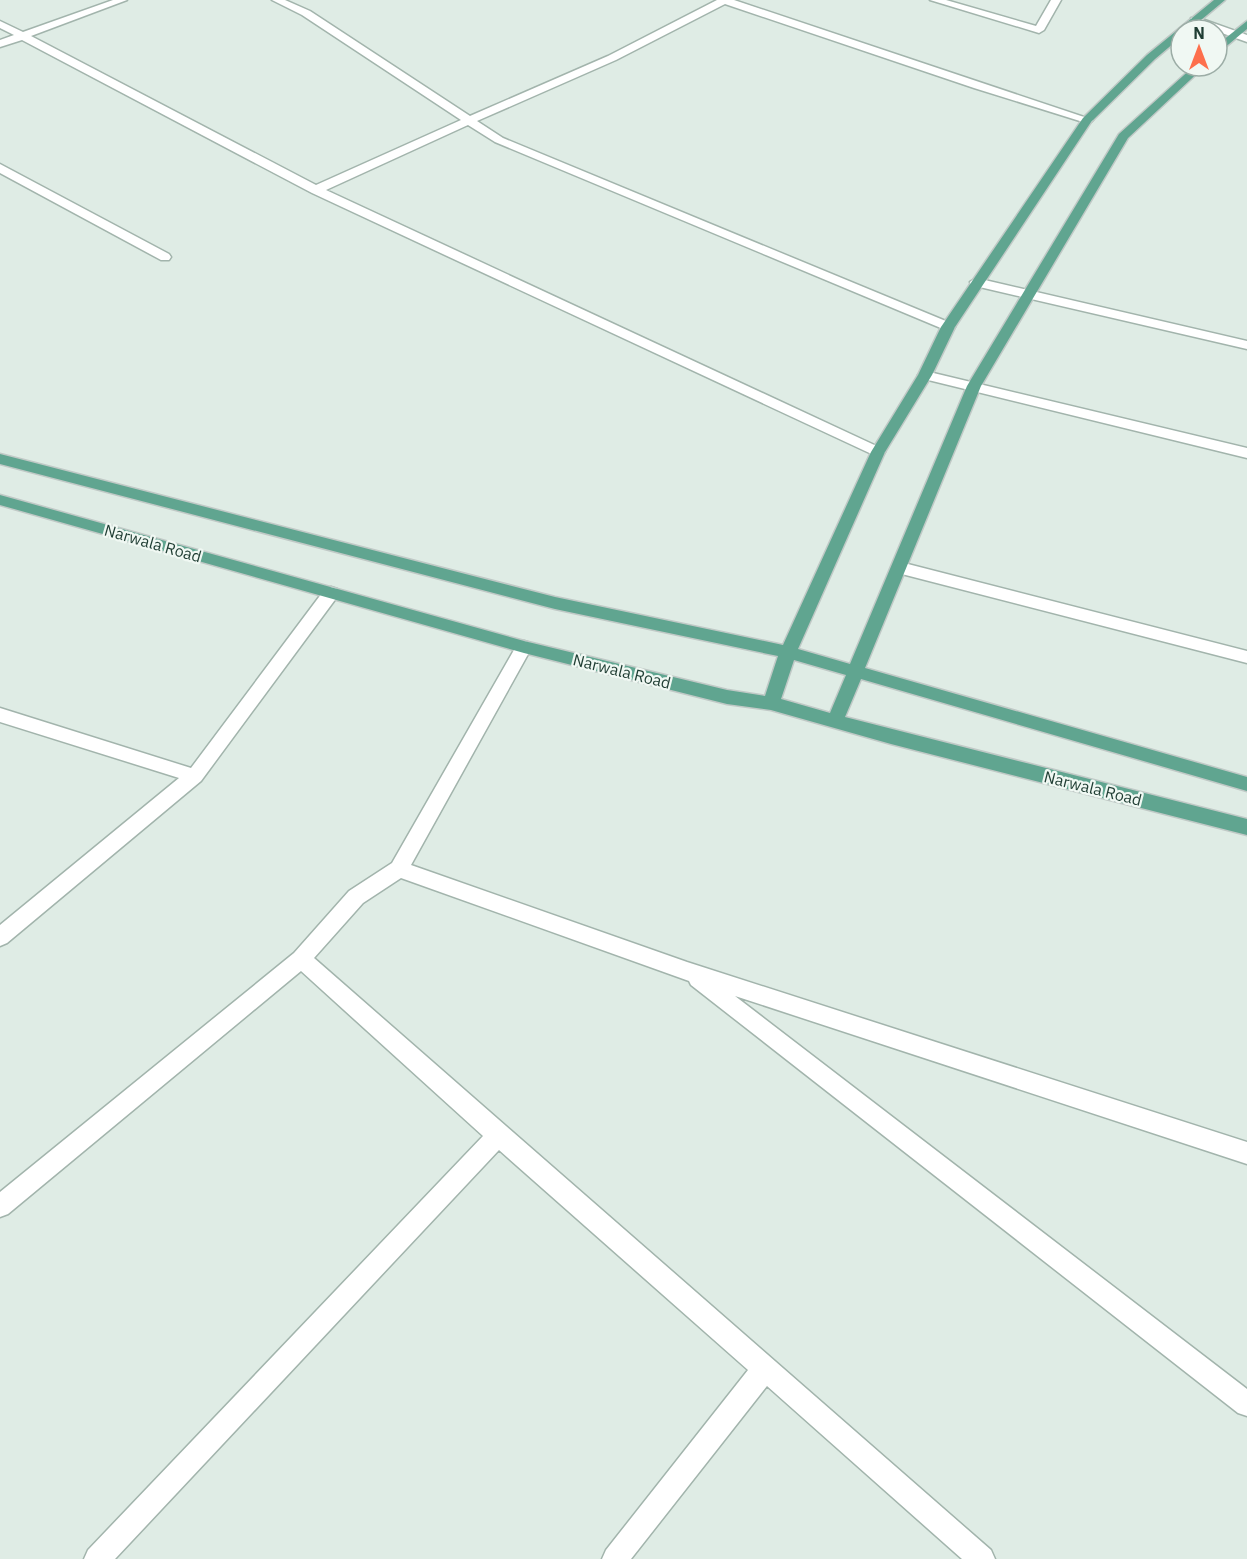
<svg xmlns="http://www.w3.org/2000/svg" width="1247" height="1559" font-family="'IBM Plex Sans',sans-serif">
	<rect width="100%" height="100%" fill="#dfece5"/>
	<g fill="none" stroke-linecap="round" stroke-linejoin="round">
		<g stroke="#a2b4ac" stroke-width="3">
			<path id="minor" d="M113 0H127L31 36 316 185 461 120 302 15 272 0H285L310 11 470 116 608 56 717 0H734L1093 120 1091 122H1083L974 88 725 4 616 60 477 121 503 138 953 324 955 327 953 330 948 331 495 142 468 125 326 190 883 449 885 452 883 455 878 457 312 193 22 40 0 47V40L14 35 0 28V21L23 32Z
				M930 0H946L1036 26 1051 0H1061L1044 30 1039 33Z
				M1191 18H1199L1247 35V42L1191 22Z
				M0 164 169 254 171 257 169 260H161L0 173Z
				M976 278 1247 341V349L971 285 970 282Z
				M925 371 1247 448V458L920 378 918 375Z
				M900 562 1247 651V663L894 572 892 568 894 564Z
				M331 587 337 589 339 593 337 597 201 781 7 943 0 946V925L179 778 0 722V708L191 768 325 589Z
				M524 641 530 643 532 647 411 865 687 962 1247 1142V1164L735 996 1247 1389V1416L1238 1413 691 985 689 981 401 878 363 903 314 958 991 1550 995 1559H962L767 1386 631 1559H602L606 1550 748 1370 499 1150 115 1559H84L88 1550 483 1136 301 971 8 1214 0 1217V1192L294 953 349 891 392 863 518 643Z"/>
		</g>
		<g stroke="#c0c9c6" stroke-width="3">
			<path id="major" d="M1214 0H1225L1189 30H1181V37L1155 59 1091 122 955 327 932 375 885 452 798 649 850 664 967 386 1119 134 1194 66H1205L1128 138 981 386 865 668 1247 777V791L861 679 845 717 1247 819V835L891 744 771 710 727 704 524 653 0 505V495L524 641 727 690 765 696 778 656 555 609 0 464V454L555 597 783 645 871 452 918 375 941 327 1083 118 1147 55ZM794 660 846 675 830 713 781 699Z
				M1247 21V29L1217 54V45Z"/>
		</g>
		<use href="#minor" fill="#fff" fill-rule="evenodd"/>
		<use href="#major" fill="#60a590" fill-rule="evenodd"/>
	</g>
	<g text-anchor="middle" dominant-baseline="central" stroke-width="4.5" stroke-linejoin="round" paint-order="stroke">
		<g font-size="16" fill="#1f3d33" stroke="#f0f8f3">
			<text transform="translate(153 543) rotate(16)">Narwala Road</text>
			<text transform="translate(622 671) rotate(14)">Narwala Road</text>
			<text transform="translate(1093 788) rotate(14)">Narwala Road</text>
		</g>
	</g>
	<g transform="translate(1199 48)"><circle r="28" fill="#f0f8f3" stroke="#9cada6" stroke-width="1.5"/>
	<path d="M0-4.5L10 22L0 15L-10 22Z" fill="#fd6f4c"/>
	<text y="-9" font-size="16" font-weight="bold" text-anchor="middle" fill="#1f3d33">N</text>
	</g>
</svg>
